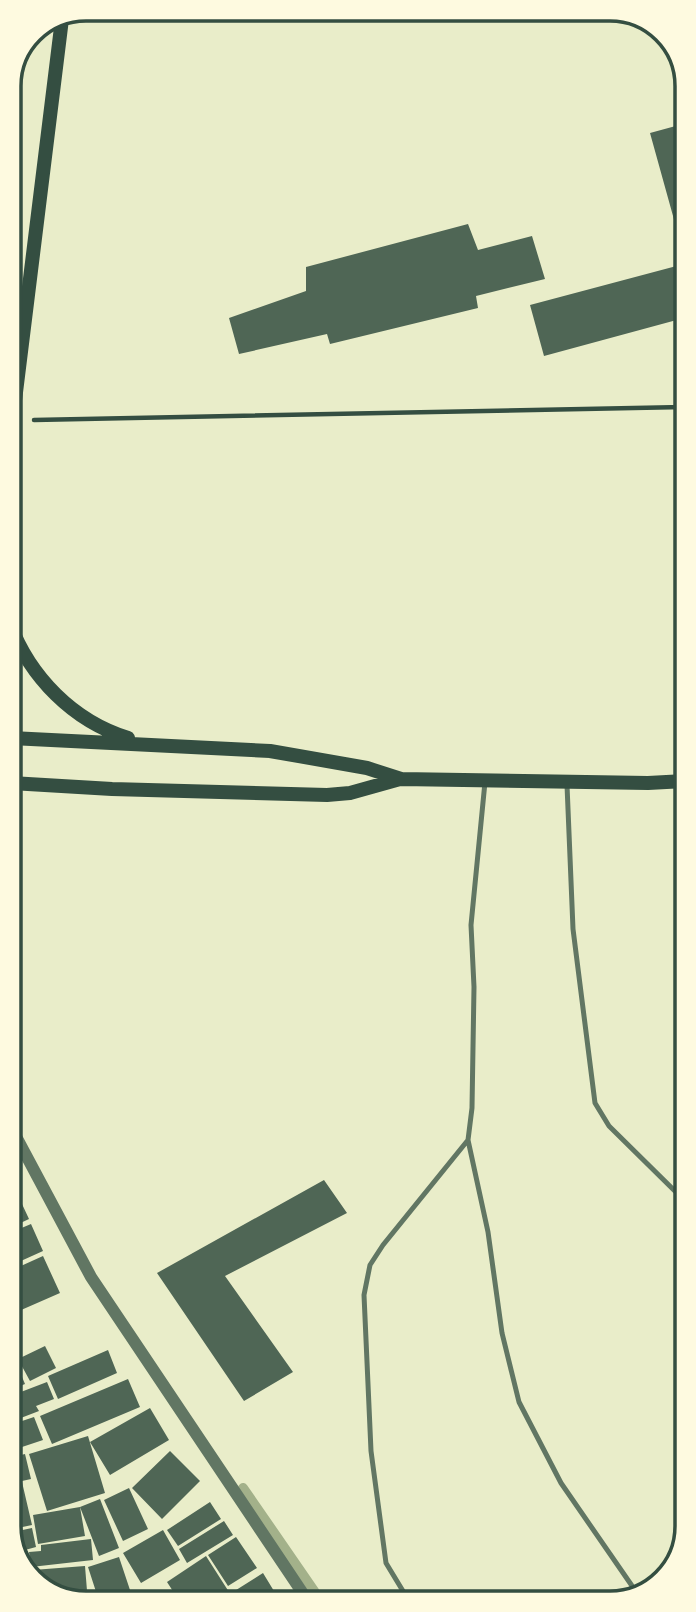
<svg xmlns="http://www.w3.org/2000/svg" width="696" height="1612" font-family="Literata,serif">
	<rect width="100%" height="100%" fill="#e9edc9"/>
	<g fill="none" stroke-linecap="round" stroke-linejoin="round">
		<path stroke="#a3b18a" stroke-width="10" d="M243 1488 321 1601"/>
	</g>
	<path fill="#4f6655" d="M683 124 684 252H683L650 133Z
		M468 224 478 250 532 236 545 279 476 296 478 308 330 344 327 334 239 354 229 318 306 291V267Z
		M684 264V318L544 356 530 305Z
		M324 1180 347 1213 225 1276 293 1372 244 1401 157 1273Z
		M15 1189 29 1219 12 1227V1191Z
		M31 1224 43 1251 12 1265V1232Z
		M43 1256 60 1293 12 1314V1270Z
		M45 1346 56 1368 30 1381 18 1359Z
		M108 1350 117 1373 58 1399 48 1376Z
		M17 1365 25 1384 13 1389 12 1367Z
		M128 1379 140 1407 52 1444 40 1416Z
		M47 1382 54 1399 36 1406 39 1411 13 1421V1395Z
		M150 1408 169 1440 110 1475 90 1442Z
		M34 1417 43 1440 13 1450V1424Z
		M88 1436 105 1493 47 1511 29 1454Z
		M170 1451 200 1481 162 1519 132 1488Z
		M25 1454 31 1479 13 1483V1457Z
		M22 1482 32 1525 13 1529V1484Z
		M129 1488 148 1529 123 1541 104 1500Z
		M100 1499 119 1548 99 1556 80 1507Z
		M210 1502 221 1519 178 1546 167 1530Z
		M80 1507 85 1536 38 1544 33 1515Z
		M224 1521 233 1535 187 1563 179 1549Z
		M32 1528 36 1547 14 1553 13 1532Z
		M163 1530 180 1560 141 1583 123 1553Z
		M236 1537 257 1568 228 1586 208 1555Z
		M91 1539 93 1560 31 1567 29 1552 41 1551V1545Z
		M26 1555 29 1574 17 1556Z
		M206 1556 229 1592 213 1602H180L167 1582Z
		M119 1557 130 1590 99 1601 88 1567Z
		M85 1566 88 1603H81L39 1587 34 1579 33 1570Z
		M263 1573 277 1596 269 1602H217Z"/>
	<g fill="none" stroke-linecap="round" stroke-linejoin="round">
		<path stroke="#344e41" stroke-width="4.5" d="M34 420 684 407"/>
		<path stroke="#617663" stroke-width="5" d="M567 785 573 929 595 1103 609 1126 686 1202
			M468 1140 488 1232 502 1333 519 1402 561 1483 639 1596
			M409 1601 386 1563 371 1451 364 1295 370 1265 383 1245 468 1140 472 1108 474 987 471 925 485 782"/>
		<path stroke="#617663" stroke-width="12" d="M12 1129 91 1277 308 1601"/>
		<path stroke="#344e41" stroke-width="14" d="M10 441 62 19
			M10 624C30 677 73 721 128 738
			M11 738 270 751 367 768 401 779 648 783 685 781
			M11 783 112 789 327 795 350 793 400 779"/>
	</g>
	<path d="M0 0H696V1612H0ZM86 21H610A65 65 0 0 1 675 86V1526A65 65 0 0 1 610 1591H86A65 65 0 0 1 21 1526V86A65 65 0 0 1 86 21Z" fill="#fefae0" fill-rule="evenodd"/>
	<path fill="none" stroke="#344e41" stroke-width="3.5" d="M86 21H610A65 65 0 0 1 675 86V1526A65 65 0 0 1 610 1591H86A65 65 0 0 1 21 1526V86A65 65 0 0 1 86 21Z"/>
</svg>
